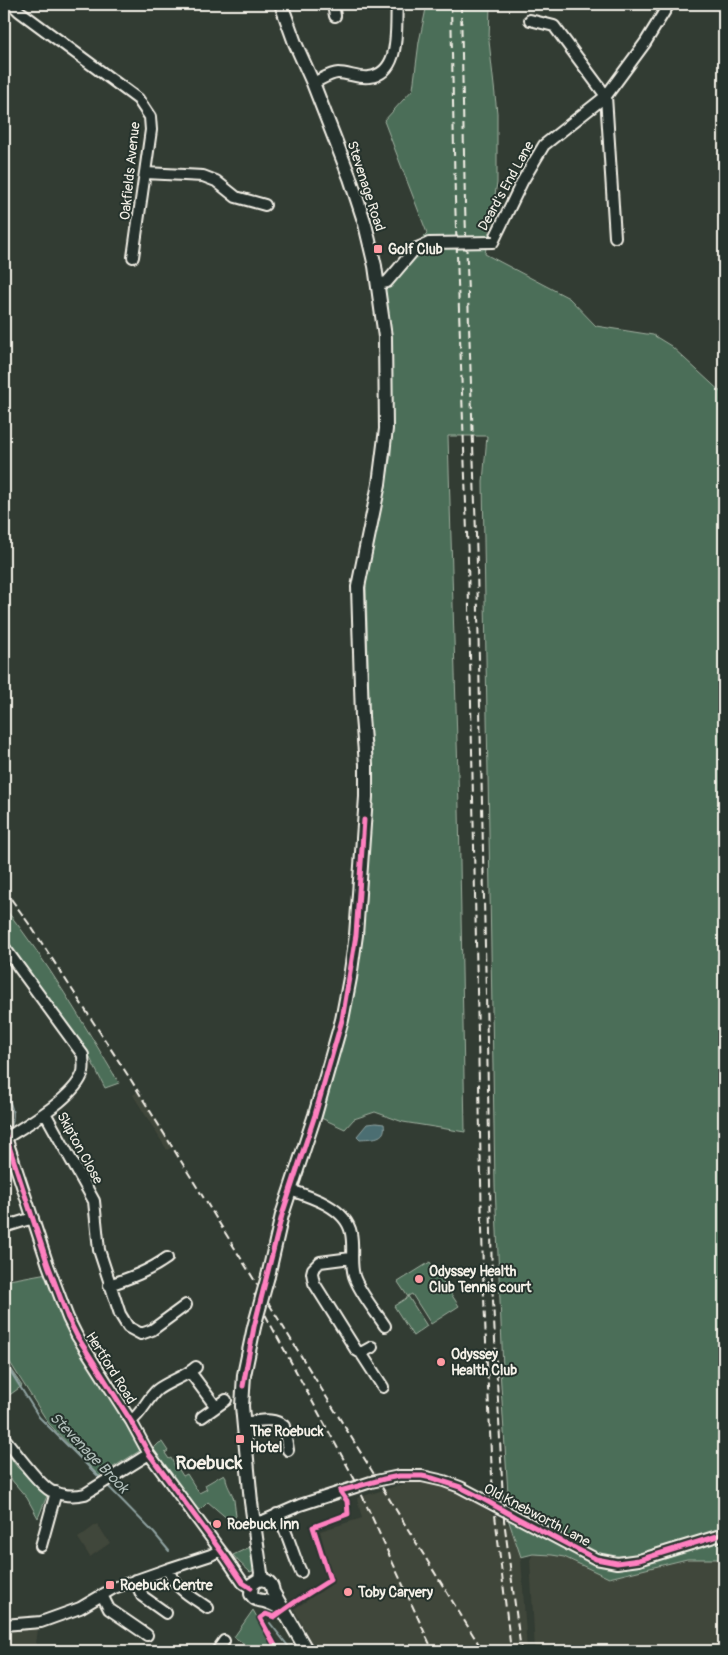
<svg xmlns="http://www.w3.org/2000/svg" width="728" height="1655" font-family="Pangolin,sans-serif">
	<rect width="100%" height="100%" fill="#323c33"/>
	<filter id="ink" filterUnits="userSpaceOnUse"><feTurbulence type="fractalNoise" baseFrequency=".02" numOctaves="2"/><feDisplacementMap in="SourceGraphic" scale="10" xChannelSelector="R" yChannelSelector="G"/><feConvolveMatrix kernelMatrix="1 2 1 2 8 2 1 2 1" color-interpolation-filters="sRGB"/></filter>
	<g filter="url(#ink)">
		<path fill="#40463a" d="M138 1091 173 1147 167 1150 133 1095Z
			M416 1480 456 1489 512 1527 521 1557 527 1651H316L294 1609 334 1583 320 1531 362 1518 357 1498Z
			M97 1524 110 1543 90 1557 78 1538Z
			M533 1554 552 1555 565 1557 609 1578 687 1559H724V1651H535L530 1560Z
			M22 1629H38L35 1651H4V1633Z"/>
		<path fill="#4c6e59" stroke="#a0b0a0" d="M427 4H490L489 41 497 113V183L485 254 569 298 596 326 653 335 671 346 724 395V1531L636 1558 616 1560 597 1556 509 1509 500 1370 503 1369 495 1185 483 482 487 436H448L459 808 465 1132 403 1122 375 1112 354 1119 345 1129 321 1118 348 1022 370 743 366 584 391 455V357L384 292 407 255 427 233 384 121 413 89 419 42Z
			M4 907C48 962 83 1023 119 1083L105 1088 89 1056 4 940Z
			M430 1262 459 1306 431 1324 412 1294 408 1296 427 1326 413 1336 394 1306 408 1297 398 1282Z
			M47 1273 62 1316 141 1450 99 1476 49 1424 4 1353V1281Z
			M4 1360 22 1386 4 1399Z
			M162 1442 168 1451 165 1453 169 1459 171 1458 176 1469 178 1468 183 1476 187 1474 199 1493 207 1489 205 1485 224 1474 226 1477C226 1486 232 1491 234 1500 235 1505 235 1511 236 1516L230 1521 208 1502 196 1514 149 1453 159 1443Z
			M4 1448 17 1467 47 1496 38 1518 27 1498 4 1471Z
			M507 1516 614 1566 724 1537V1559H687L609 1578 564 1557 552 1555 533 1554 521 1557Z
			M250 1547 255 1570 250 1572 239 1562 233 1555Z
			M253 1610 276 1651H255L234 1637Z"/>
		<path fill="#4b6e72" stroke="#8fa2a1" d="M376 1123 384 1124C387 1140 371 1138 360 1139L357 1136 367 1124Z"/>
		<g fill="none" stroke-linecap="round" stroke-linejoin="round">
			<path stroke="#8fa2a1" stroke-width="2" d="M4 1090C10 1102 16 1113 11 1127
				M4 1361 39 1417 102 1480
				M107 1485 154 1533 169 1551
				M270 1623 292 1651"/>
			<g stroke="#f4f1e8" stroke-width="14">
				<path id="minor" d="M12 4 19 11 138 99 150 117 151 130 133 257
					M333 4 335 16
					M530 20 554 26 606 96 615 237
					M313 83C320 80 331 73 338 73 348 73 360 79 369 77 402 73 395 27 397 4
					M146 173 203 176 216 181 236 197 265 205
					M493 242 522 182 544 145 606 96 645 43 669 4
					M378 284 387 282 415 249 429 243
					M4 947 83 1055C83 1062 85 1069 82 1075 72 1099 28 1124 6 1138
					M45 1113 94 1201 99 1250 120 1314 128 1327 141 1334 152 1330 186 1305
					M4 1131 48 1265 68 1318 77 1336 131 1421 149 1454 226 1558 243 1583 251 1588
					M290 1190C312 1197 346 1208 351 1233 354 1248 350 1262 354 1276 359 1292 376 1312 385 1326
					M4 1227 33 1218
					M351 1258 320 1262 313 1269 312 1273 314 1283 356 1350 361 1353 383 1387
					M109 1285C130 1278 149 1271 167 1258
					M361 1353 372 1347
					M190 1372 216 1407
					M202 1417 226 1400
					M131 1421C142 1413 147 1399 157 1390 169 1381 185 1377 196 1367
					M244 1422C258 1422 272 1416 284 1426L288 1450
					M4 1438C14 1450 39 1485 51 1491 63 1496 73 1497 85 1494L149 1454
					M277 1514C288 1532 292 1553 301 1572
					M254 1522 263 1521 300 1505 371 1482 399 1476H422L444 1481 460 1487 596 1559 617 1563 639 1560 724 1534
					M41 1546 56 1492
					M168 1569C175 1589 191 1596 208 1608
					M135 1580 142 1596 166 1613
					M102 1595 109 1609 147 1635
					M4 1625 41 1622 80 1608 114 1588 168 1569 211 1555 220 1550
					M217 1651 224 1641"/>
			</g>
			<g stroke="#f4f1e8" stroke-width="16">
				<path id="major" d="M268 1276 282 1215 315 1115 342 1020 350 978 356 935 366 797V764L362 717 358 587 379 484 386 429 385 337 375 266 365 224 350 178 313 83 295 43 281 4
					M254 1327 244 1375 242 1406 251 1502 261 1573 260 1579
					M283 1610C278 1607 271 1603 264 1601 257 1600 255 1600 251 1594L252 1584 260 1579C269 1580 272 1584 273 1592L307 1651"/>
			</g>
			<use href="#minor" stroke="#26332d" stroke-width="10"/>
			<use href="#major" stroke="#26332d" stroke-width="12"/>
			<path stroke="#f4f1e8" stroke-width="2" stroke-dasharray="8 4" stroke-linecap="butt" d="M451 4 455 199 468 560 483 1275 493 1498 511 1651
				M461 4 465 204 477 565 492 1280 504 1520 521 1651
				M4 889 32 928 131 1080 483 1651
				M254 1294 355 1480 433 1651"/>
			<g stroke="#f4f1e8" stroke-width="14" stroke-linecap="butt">
				<path id="minor-bridge" d="M429 243 493 242"/>
			</g>
			<g stroke="#f4f1e8" stroke-width="16" stroke-linecap="butt">
				<path id="major-bridge" d="M254 1327 268 1276"/>
			</g>
			<use href="#minor-bridge" stroke="#26332d" stroke-width="10"/>
			<use href="#major-bridge" stroke="#26332d" stroke-width="12"/>
			<g stroke="#26332d" stroke-width="8">
				<path id="cycleway" d="M4 1131 48 1265 68 1318 77 1336 131 1421 149 1454 226 1558 243 1583 251 1588
					M243 1386 254 1327 282 1215 315 1115 342 1020 356 935 364 820
					M278 1651 260 1618 266 1614 274 1617 295 1602 330 1580 313 1527 348 1514 347 1501 340 1491 384 1479 399 1476H422L432 1478 460 1487 476 1495 515 1517 596 1559 617 1563 639 1560 724 1534"/>
			</g>
			<use href="#cycleway" stroke="#ff80c0" stroke-width="5"/>
		</g>
	</g>
	<g fill="#ff9aa2" stroke="#26332d" stroke-width="2">
		<rect x="373" y="244" width="10" height="10" rx="2.5"/>
		<circle cx="419" cy="1279" r="5"/>
		<circle cx="441" cy="1362" r="5"/>
		<rect x="235" y="1434" width="10" height="10" rx="2.5"/>
		<circle cx="217" cy="1524" r="5"/>
		<rect x="105" y="1580" width="10" height="10" rx="2.5"/>
		<circle cx="348" cy="1592" r="5"/>
	</g>
	<g text-anchor="middle" dominant-baseline="central" stroke-width="4" stroke-linejoin="round" paint-order="stroke">
		<g font-size="14" fill="#f4f1e8" stroke="#26332d">
			<text transform="translate(130 171) rotate(-84)">Oakfields Avenue</text>
			<text transform="translate(366 186) rotate(72)">Stevenage Road</text>
			<text transform="translate(506 186) rotate(-61)">Deard's End Lane</text>
			<text transform="translate(80 1148) rotate(61)">Skipton Close</text>
			<text transform="translate(111 1368) rotate(58)">Hertford Road</text>
			<text transform="translate(537 1515) rotate(28)">Old Knebworth Lane</text>
		</g>
		<g font-size="14" font-weight="bold" fill="#f4f1e8" stroke="#26332d" text-anchor="start">
			<text x="388" y="249">Golf Club</text>
			<text x="429" y="1271">Odyssey Health<tspan x="429" dy="16">Club Tennis court</tspan></text>
			<text x="451" y="1354">Odyssey<tspan x="451" dy="16">Health Club</tspan></text>
			<text x="250" y="1431">The Roebuck<tspan x="250" dy="16">Hotel</tspan></text>
			<text x="227" y="1524">Roebuck Inn</text>
			<text x="120" y="1585">Roebuck Centre</text>
			<text x="358" y="1592">Toby Carvery</text>
		</g>
		<g font-size="15" font-style="italic" fill="#b0bdb9" stroke="#26332d">
			<text transform="translate(89 1453) rotate(46)">Stevenage Brook</text>
		</g>
		<g font-size="19" font-weight="bold" fill="#f4f1e8" stroke="#26332d">
			<text x="209" y="1463">Roebuck</text>
		</g>
	</g>
	<rect width="728" height="1655" fill="none" stroke="#26332d" stroke-width="20"/>
	<rect x="10" y="10" width="708" height="1635" fill="none" stroke="#f4f1e8" stroke-width="2" filter="url(#ink)"/>
</svg>
